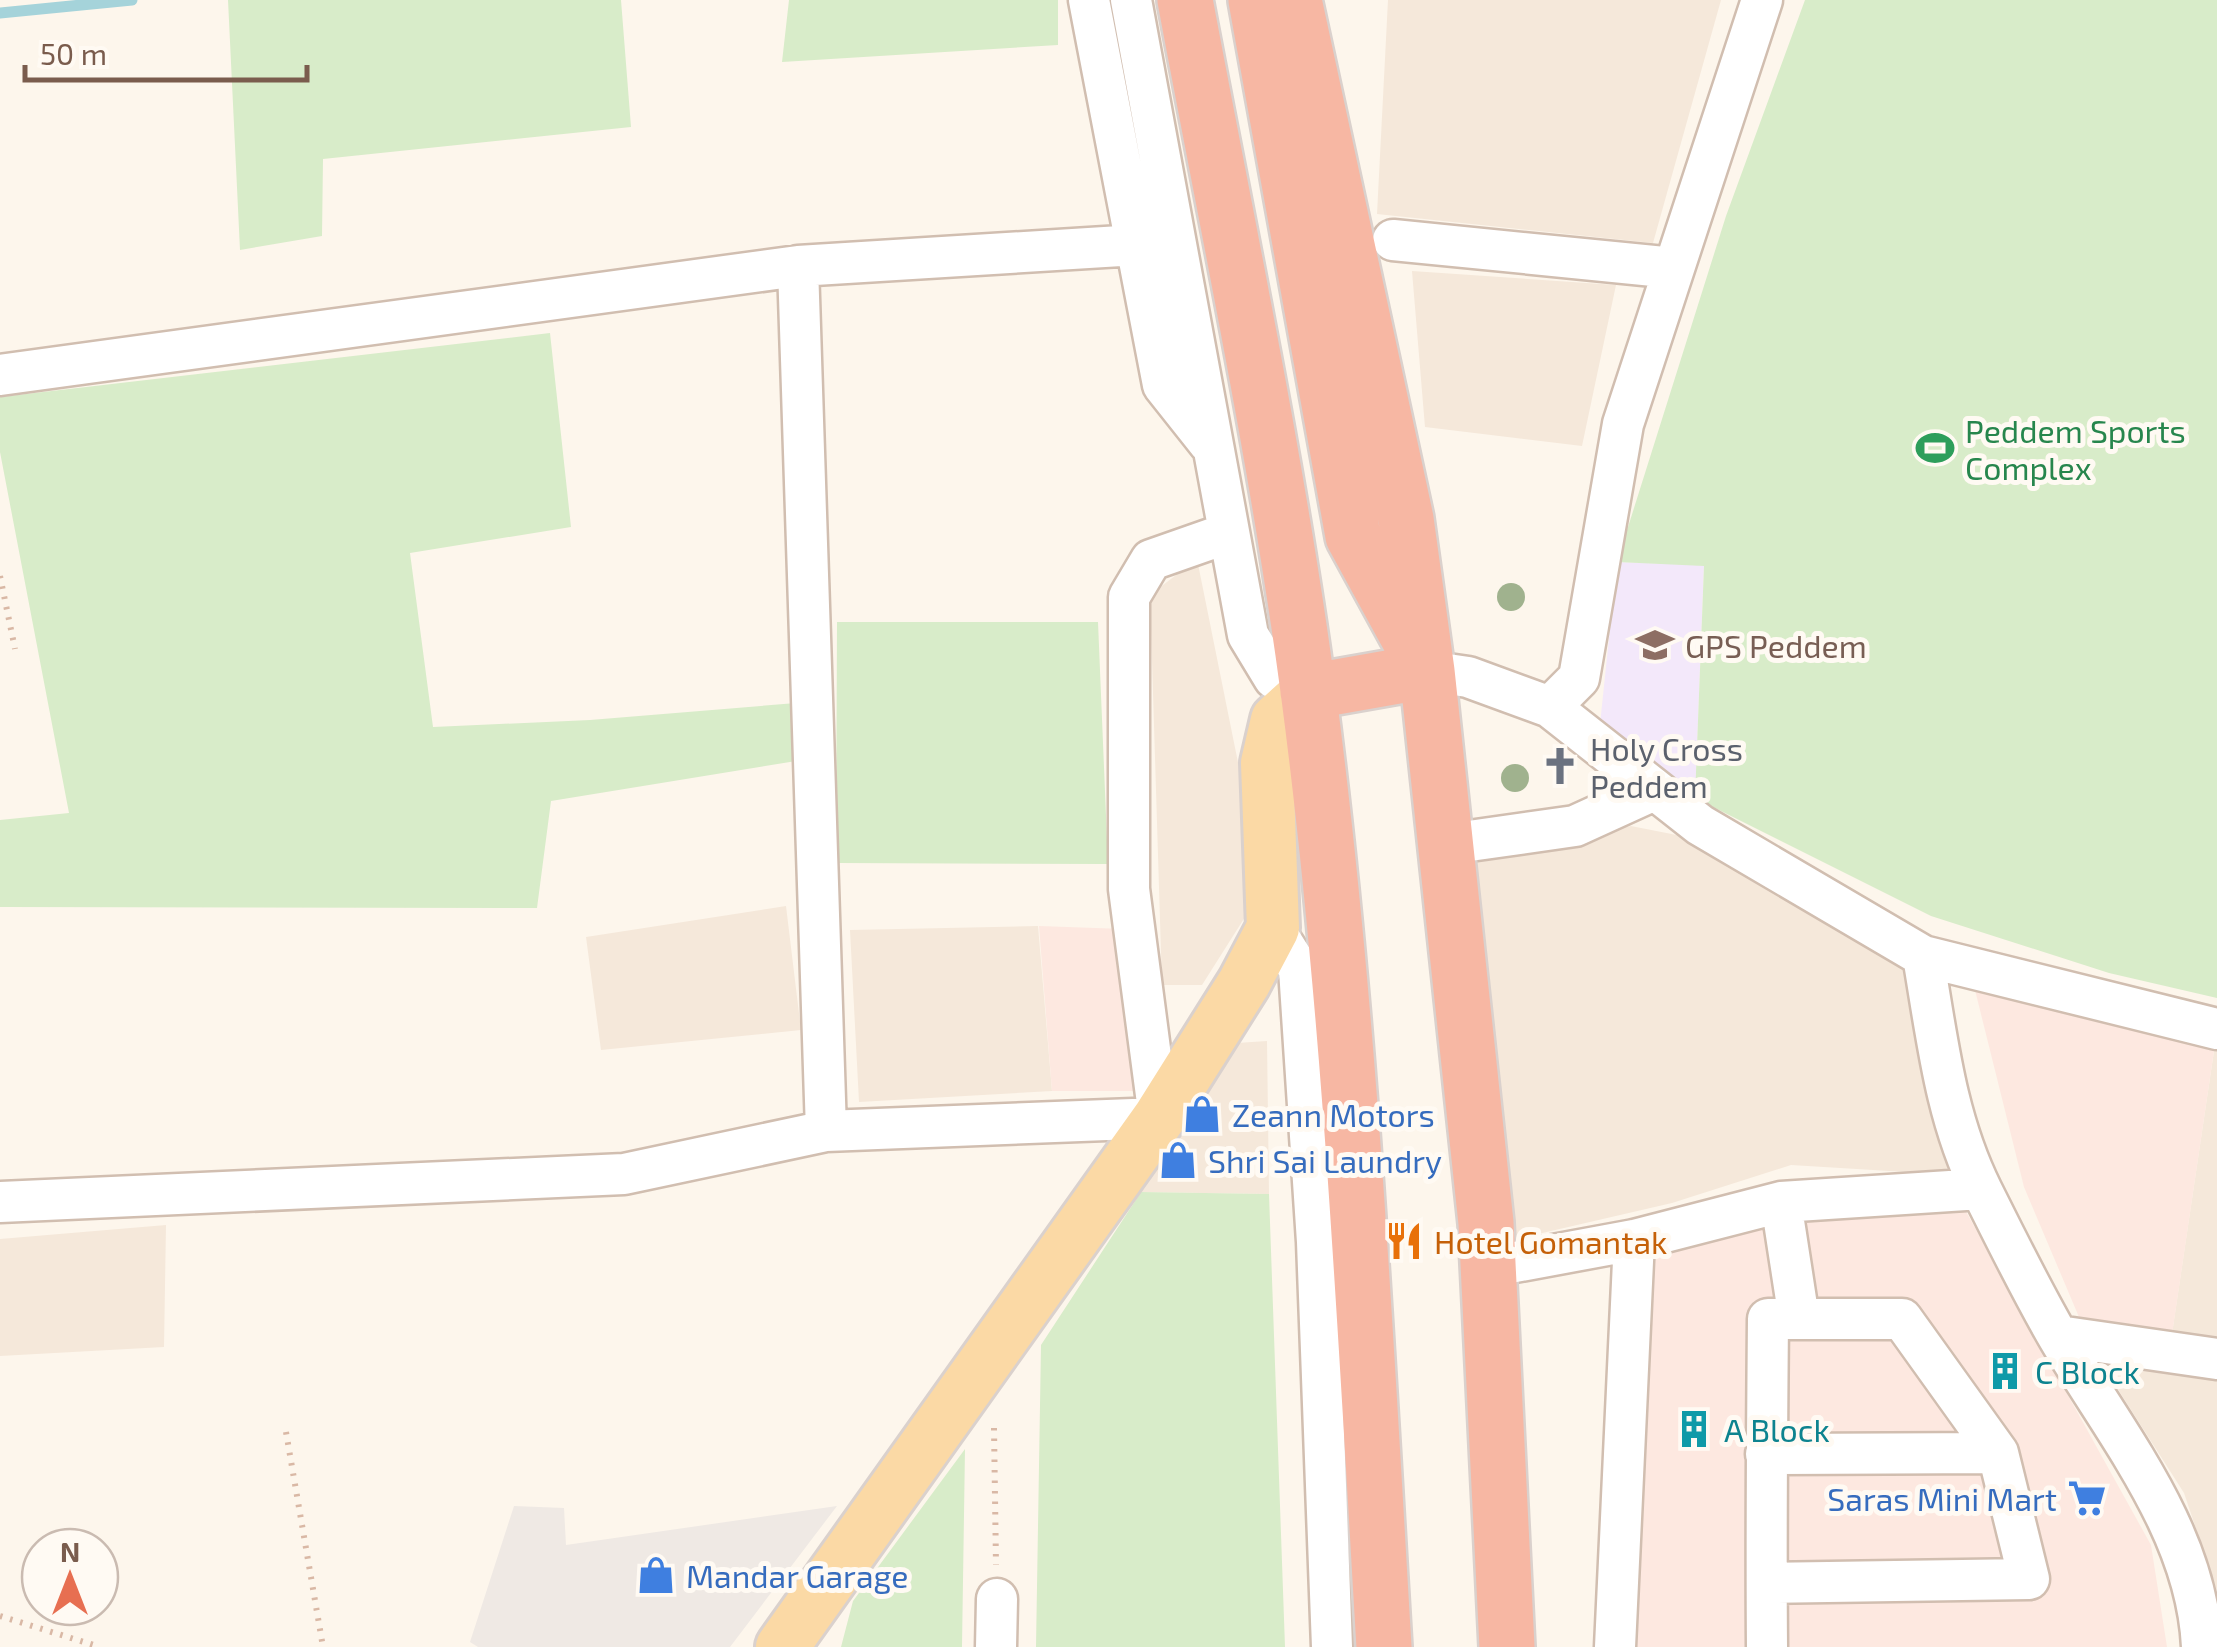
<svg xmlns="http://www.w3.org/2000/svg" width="2217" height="1647" font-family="'Exo 2',sans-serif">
	<rect width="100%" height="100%" fill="#fdf6ec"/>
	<path fill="#f5e8da" d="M1388 0H1721L1653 243 1377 214Z
		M1412 271 1616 285 1582 446 1425 427Z
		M1197 559 1252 832V906L1202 985H1162L1150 595Z
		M1631 826 1712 842 1908 963 1931 1115 1955 1175 1791 1165 1672 1203 1499 1243 1463 858Z
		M786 906 801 1030 601 1050 586 937Z
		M1038 926 1052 1091 859 1102 850 930Z
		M1267 1041 1269 1194 1141 1192 1222 1044Z
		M2215 1044 2217 1045V1591L2184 1493 2098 1358 2170 1347Z
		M166 1225 164 1347 0 1356V1239Z"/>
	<path fill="#fde8e0" d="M1039 926 1124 929 1141 1091H1052Z
		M1974 986 2215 1044 2170 1348 2087 1336 2024 1187Z
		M1958 1197 2151 1545 2167 1647H1637L1647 1243Z"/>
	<path fill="#efe9e4" d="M514 1506 564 1508 566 1545 837 1506 730 1647H478L470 1642Z"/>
	<path fill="#f3e8fa" d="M1617 562 1704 565 1695 798 1600 724Z"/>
	<path fill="#d8ecc9" d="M228 0H621L631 127 323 159 322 236 240 250Z
		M789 0H1058V45L782 62Z
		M1805 0H2217V998L2109 973 1931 916 1695 798 1704 566 1617 562 1726 216Z
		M550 333 571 527 410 553 433 727 590 720 796 703V761L551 801 537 908 0 907V820L69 813 0 452V397Z
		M837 622H1098L1108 864 836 863Z
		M1141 1192 1269 1194 1285 1647H1036L1041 1345Z
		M965 1449 962 1647H841L853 1601Z"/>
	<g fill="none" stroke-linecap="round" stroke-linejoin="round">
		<path stroke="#a5d3da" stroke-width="11" d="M0 13 132 0"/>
		<g stroke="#d1beb0" stroke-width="45">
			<path id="minor" d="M1089 0 1163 385 1209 443
				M1131 0 1248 635 1274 678 1308 692
				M1393 240 1674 268
				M798 266 826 1131
				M0 375 798 266 1137 245
				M1427 671 1468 677 1550 707 1579 678 1623 424 1762 0
				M1550 707 1700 825 1923 956C1937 1037 1945 1117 1982 1191 2007 1241 2032 1292 2060 1340 2117 1436 2197 1532 2202 1647
				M1448 844 1575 826 1654 790
				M1273 928 1299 969 1317 1242 1332 1647
				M1923 956 2217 1029
				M0 1202 624 1174 826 1131 1159 1118 1129 889V597L1151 560 1228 533
				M1781 1202 1799 1319
				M1488 1267 1634 1240 1781 1202 1981 1189
				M2058 1336 2217 1359
				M1766 1454 1998 1453
				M1767 1583 2029 1579 1998 1453 1902 1319H1768C1767 1428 1766 1538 1767 1647
				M996 1647 997 1599
				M1615 1647 1634 1240"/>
		</g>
		<g stroke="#dad1cd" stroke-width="58">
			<path id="major" d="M782 1647 1159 1118 1244 983 1273 928 1267 763 1277 720 1308 692"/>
		</g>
		<g stroke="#dad1cd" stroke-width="60">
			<path id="highway" d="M1185 0C1228 230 1277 459 1308 690 1350 1008 1365 1328 1384 1647
				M1256 0 1353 536 1411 642
				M1294 0 1406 519 1427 671 1486 1223 1507 1647
				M1308 692 1427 671"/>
		</g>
		<path stroke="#d9b8a5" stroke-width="6" stroke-dasharray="2.5 8" stroke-linecap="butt" d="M0 576 15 649
			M994 1428 996 1565
			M286 1432 323 1647
			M0 1616 100 1647"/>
		<use href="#minor" stroke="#fff" stroke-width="40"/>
		<use href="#major" stroke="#fbd9a5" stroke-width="52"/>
		<use href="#highway" stroke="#f7b7a3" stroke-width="55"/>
	</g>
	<g fill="#a0b28e">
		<circle cx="1511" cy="597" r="14"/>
		<circle cx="1515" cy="778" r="14"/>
	</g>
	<defs>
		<g id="stadium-bare" transform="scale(3)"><path d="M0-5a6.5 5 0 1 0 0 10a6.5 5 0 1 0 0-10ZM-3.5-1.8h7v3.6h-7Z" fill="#2e9e5b" stroke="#fffaf3" stroke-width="2.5" paint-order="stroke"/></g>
		<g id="school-bare" transform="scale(3)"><path d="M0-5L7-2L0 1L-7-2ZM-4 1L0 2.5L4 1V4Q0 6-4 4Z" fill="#8d6e63" stroke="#fffaf3" stroke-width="2.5" paint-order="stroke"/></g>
		<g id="church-bare" transform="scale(3)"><path d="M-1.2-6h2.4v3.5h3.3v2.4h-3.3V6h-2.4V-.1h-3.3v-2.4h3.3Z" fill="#6b7280" stroke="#fffaf3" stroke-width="2.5" paint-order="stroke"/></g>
		<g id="shop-bare" transform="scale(3)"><path d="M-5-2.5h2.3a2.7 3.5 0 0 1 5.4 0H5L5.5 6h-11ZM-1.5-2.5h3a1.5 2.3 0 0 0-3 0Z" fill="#3f7fe0" stroke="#fffaf3" stroke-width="2.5" paint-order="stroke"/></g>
		<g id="restaurant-bare" transform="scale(3)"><path d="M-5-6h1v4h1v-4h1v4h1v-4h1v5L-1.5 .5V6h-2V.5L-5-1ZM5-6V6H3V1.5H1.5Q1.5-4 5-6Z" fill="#e8710a" stroke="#fffaf3" stroke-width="2.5" paint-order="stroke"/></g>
		<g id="building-bare" transform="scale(3)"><path d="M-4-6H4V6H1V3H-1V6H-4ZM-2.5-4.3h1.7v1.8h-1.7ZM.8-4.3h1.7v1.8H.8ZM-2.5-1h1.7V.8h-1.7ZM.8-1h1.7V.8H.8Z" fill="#0f9aa8" stroke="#fffaf3" stroke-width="2.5" paint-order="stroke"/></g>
		<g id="supermarket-bare" transform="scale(3)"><path d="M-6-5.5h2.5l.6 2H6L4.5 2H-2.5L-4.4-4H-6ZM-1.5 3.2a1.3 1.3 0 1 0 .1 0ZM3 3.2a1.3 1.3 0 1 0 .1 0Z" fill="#3f7fe0" stroke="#fffaf3" stroke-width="2.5" paint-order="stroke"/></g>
	</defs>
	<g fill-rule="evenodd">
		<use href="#stadium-bare" x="1935" y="448"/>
		<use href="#school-bare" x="1655" y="645"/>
		<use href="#church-bare" x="1560" y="766"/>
		<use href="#shop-bare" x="1202" y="1114"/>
		<use href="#shop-bare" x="1178" y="1160"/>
		<use href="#restaurant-bare" x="1404" y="1241"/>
		<use href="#building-bare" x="2005" y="1371"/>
		<use href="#building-bare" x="1694" y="1429"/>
		<use href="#supermarket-bare" x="2087" y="1498"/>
		<use href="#shop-bare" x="656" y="1575"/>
	</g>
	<g text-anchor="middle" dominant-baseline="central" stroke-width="10" stroke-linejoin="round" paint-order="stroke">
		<g font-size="32" fill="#27864d" stroke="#fffaf3" text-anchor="start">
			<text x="1965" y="430">Peddem Sports<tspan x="1965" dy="37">Complex</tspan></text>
		</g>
		<g font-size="32" fill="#785e54" stroke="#fffaf3" text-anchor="start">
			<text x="1685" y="645">GPS Peddem</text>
		</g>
		<g font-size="32" fill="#5b616d" stroke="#fffaf3" text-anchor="start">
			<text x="1590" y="748">Holy Cross<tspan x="1590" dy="37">Peddem</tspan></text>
		</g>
		<g font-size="32" fill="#366cbe" stroke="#fffaf3" text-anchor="start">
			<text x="1232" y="1114">Zeann Motors</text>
			<text x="1208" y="1160">Shri Sai Laundry</text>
			<text x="2057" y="1498" text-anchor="end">Saras Mini Mart</text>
			<text x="686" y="1575">Mandar Garage</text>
		</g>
		<g font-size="32" fill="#c56008" stroke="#fffaf3" text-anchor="start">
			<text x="1434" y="1241">Hotel Gomantak</text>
		</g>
		<g font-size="32" fill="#0d838f" stroke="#fffaf3" text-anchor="start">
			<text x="2035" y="1371">C Block</text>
			<text x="1724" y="1429">A Block</text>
		</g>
	</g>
	<g transform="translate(70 1577)"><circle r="48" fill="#fffaf3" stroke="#cabbb1" stroke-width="2.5"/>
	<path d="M0-8L18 38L0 25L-18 38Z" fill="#e76f51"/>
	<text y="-15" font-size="28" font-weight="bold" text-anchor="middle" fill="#7a5c4d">N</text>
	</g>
	<path d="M25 65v15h282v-15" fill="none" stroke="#7a5c4d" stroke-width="5"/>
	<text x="40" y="65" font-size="30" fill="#7a5c4d" stroke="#fffaf3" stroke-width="8" paint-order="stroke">50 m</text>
</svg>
